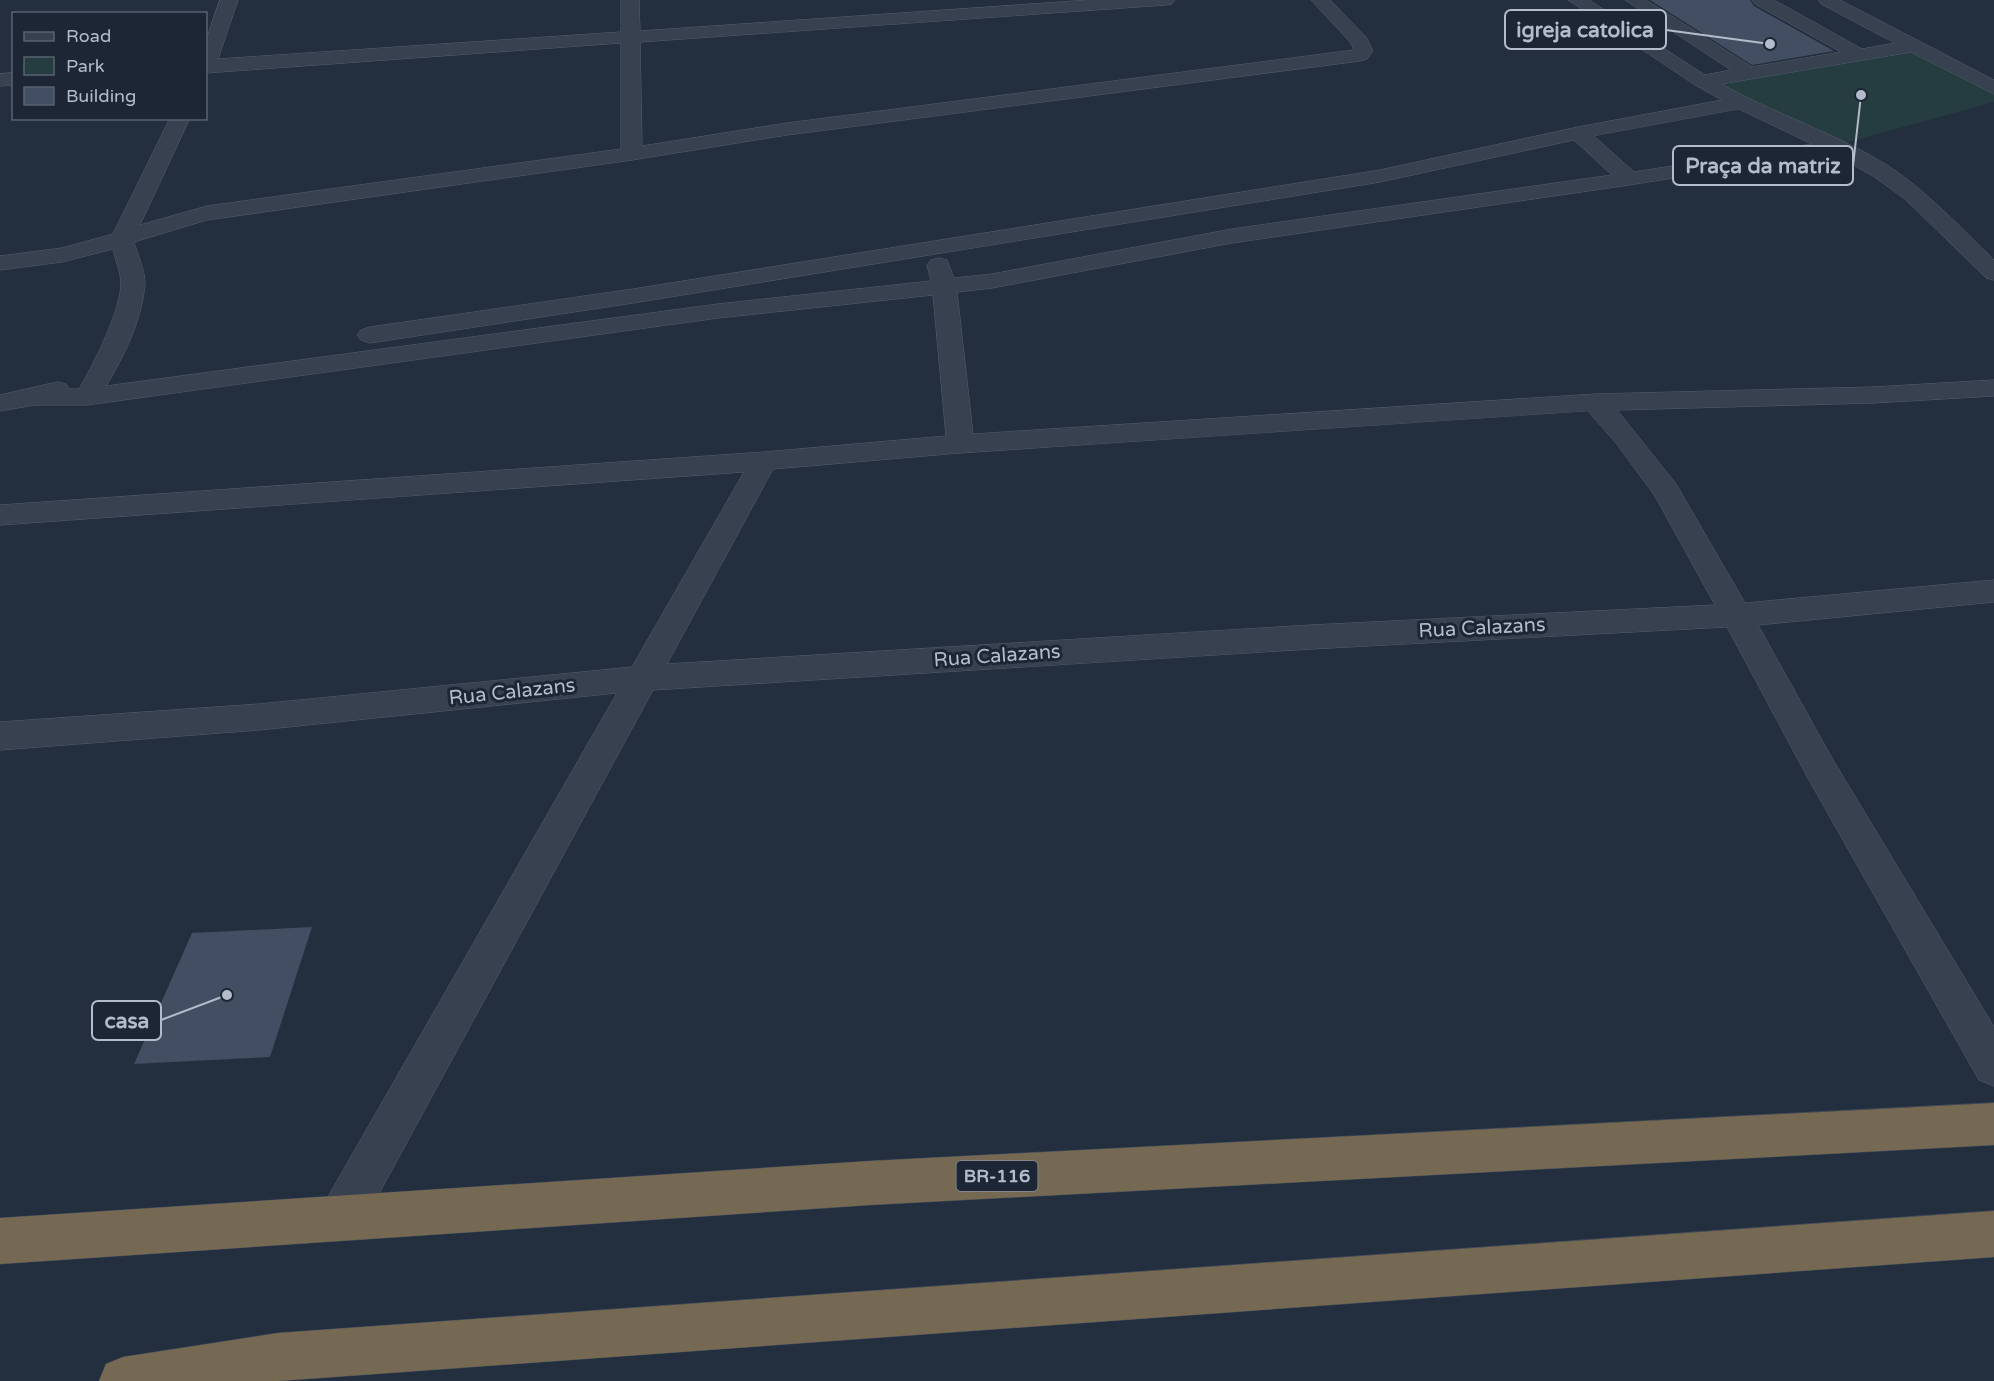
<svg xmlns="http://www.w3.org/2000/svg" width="1994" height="1381" font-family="'Varela Round',sans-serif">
	<rect width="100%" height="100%" fill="#232f3f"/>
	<path fill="#253c40" d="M1913 46 1994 88V102L1831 147 1702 81Z"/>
	<path fill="#424e61" d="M1650 0H1750L1754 6 1834 51 1752 65Z
		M312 927 270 1057 134 1064 192 933Z"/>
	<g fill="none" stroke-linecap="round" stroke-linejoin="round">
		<g stroke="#555f6d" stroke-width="1">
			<path id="street" d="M220 0H238L218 59 621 32V0H639L640 31 1089 0H1175L1172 4 1166 5 640 42 642 146 787 123 1354 50 1351 43 1311 0H1330L1366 37 1373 51 1367 59 1360 61 787 135 632 160 207 220 134 242C138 255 145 271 145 284 142 320 124 356 106 386L718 304 931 281 927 265 931 260 939 258 947 260 954 278 992 274 1232 229 1612 175 1574 140 1380 182 633 303 370 343 361 340 357 335 361 330 370 327 633 289 1380 170 1578 127 1722 100 1695 85 1568 0H1589L1705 75 1731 70 1625 0H1646L1752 67 1841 52 1755 4 1752 0H1774L1862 49 1895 43 1821 4 1818 0H1840L1994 80V94L1911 52 1721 84C1775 114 1835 133 1887 165 1927 191 1960 227 1994 260V280L1986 278 1905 199 1873 176 1832 153 1629 185 1232 243 992 288 957 292 973 434 1595 394 1873 387 1994 380V396L1873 403 1617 410 1676 484 1745 603 1994 580V602L1758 625 1833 760 1994 1027V1086L1979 1080 1809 780 1727 627 1311 649 653 690 357 1234 341 1240 325 1234 319 1218 325 1202 617 693 259 730 0 750V722L259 704 632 667 744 472 0 525V505L764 452 946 436 933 295 718 318 87 405H35L0 411V395L57 382 66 384 69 389H79C93 365 122 309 121 281 120 271 115 259 113 249L62 262 0 270V256L62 248 113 234 170 118H190L140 225 207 206 621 149V43L206 73V41ZM1739 109 1812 144 1634 172 1594 136ZM1588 411 1616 443 1655 496 1715 605 1311 625 667 664 773 469 960 453Z
				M14 73V85L0 86V74Z"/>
		</g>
		<g stroke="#424c5a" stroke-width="1">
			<path id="highway" d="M1994 1103V1145L870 1205 0 1264V1218L870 1161Z
				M1994 1211V1257L278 1381H99L106 1364 123 1357 278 1333Z"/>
		</g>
		<use href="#street" fill="#37414f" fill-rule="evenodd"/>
		<use href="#highway" fill="#756954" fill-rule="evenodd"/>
	</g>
	<g text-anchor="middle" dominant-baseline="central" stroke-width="6" stroke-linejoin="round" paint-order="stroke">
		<rect fill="#1c2634" stroke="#868f9d" stroke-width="1.5" x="956.5" y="1161" width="81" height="30" rx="4.5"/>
		<g font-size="18" font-weight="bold" fill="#b3bcca">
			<text x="997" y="1176">BR-116</text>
		</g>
		<g font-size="20" fill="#b3bcca" stroke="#1c2634">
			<text transform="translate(1482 628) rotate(-3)">Rua Calazans</text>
			<text transform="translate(997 656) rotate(-4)">Rua Calazans</text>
			<text transform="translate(512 692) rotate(-6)">Rua Calazans</text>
		</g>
	</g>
	<path fill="none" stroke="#b3bcca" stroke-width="2" d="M1770 44L1666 30M1861 95L1853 166M227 995L161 1020"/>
	<g fill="#b3bcca" stroke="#1c2634" stroke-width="2">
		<circle cx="1770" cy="44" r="6"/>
		<circle cx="1861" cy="95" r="6"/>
		<circle cx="227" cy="995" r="6"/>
	</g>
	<g fill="#1c2634" stroke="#b3bcca" stroke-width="2">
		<rect x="1505" y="10" width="161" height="39" rx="6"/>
		<rect x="1673" y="146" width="180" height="39" rx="6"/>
		<rect x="92" y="1001" width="69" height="39" rx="6"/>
	</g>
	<g font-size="21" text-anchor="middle" font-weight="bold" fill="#b3bcca">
		<text x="1585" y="37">igreja catolica</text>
		<text x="1763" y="173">Praça da matriz</text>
		<text x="127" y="1028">casa</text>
	</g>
	<rect x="12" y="12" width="195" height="108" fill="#1c2634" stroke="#586270" stroke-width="1.5"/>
	<rect x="24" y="32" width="30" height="9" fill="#37414f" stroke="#586270" stroke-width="1.5"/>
	<text x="66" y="42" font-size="18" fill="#b3bcca">Road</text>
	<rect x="24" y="57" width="30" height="18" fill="#253c40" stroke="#586270" stroke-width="1.5"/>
	<text x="66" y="72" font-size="18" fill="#b3bcca">Park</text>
	<rect x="24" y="87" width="30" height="18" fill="#424e61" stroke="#586270" stroke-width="1.5"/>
	<text x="66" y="102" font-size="18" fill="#b3bcca">Building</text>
</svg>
